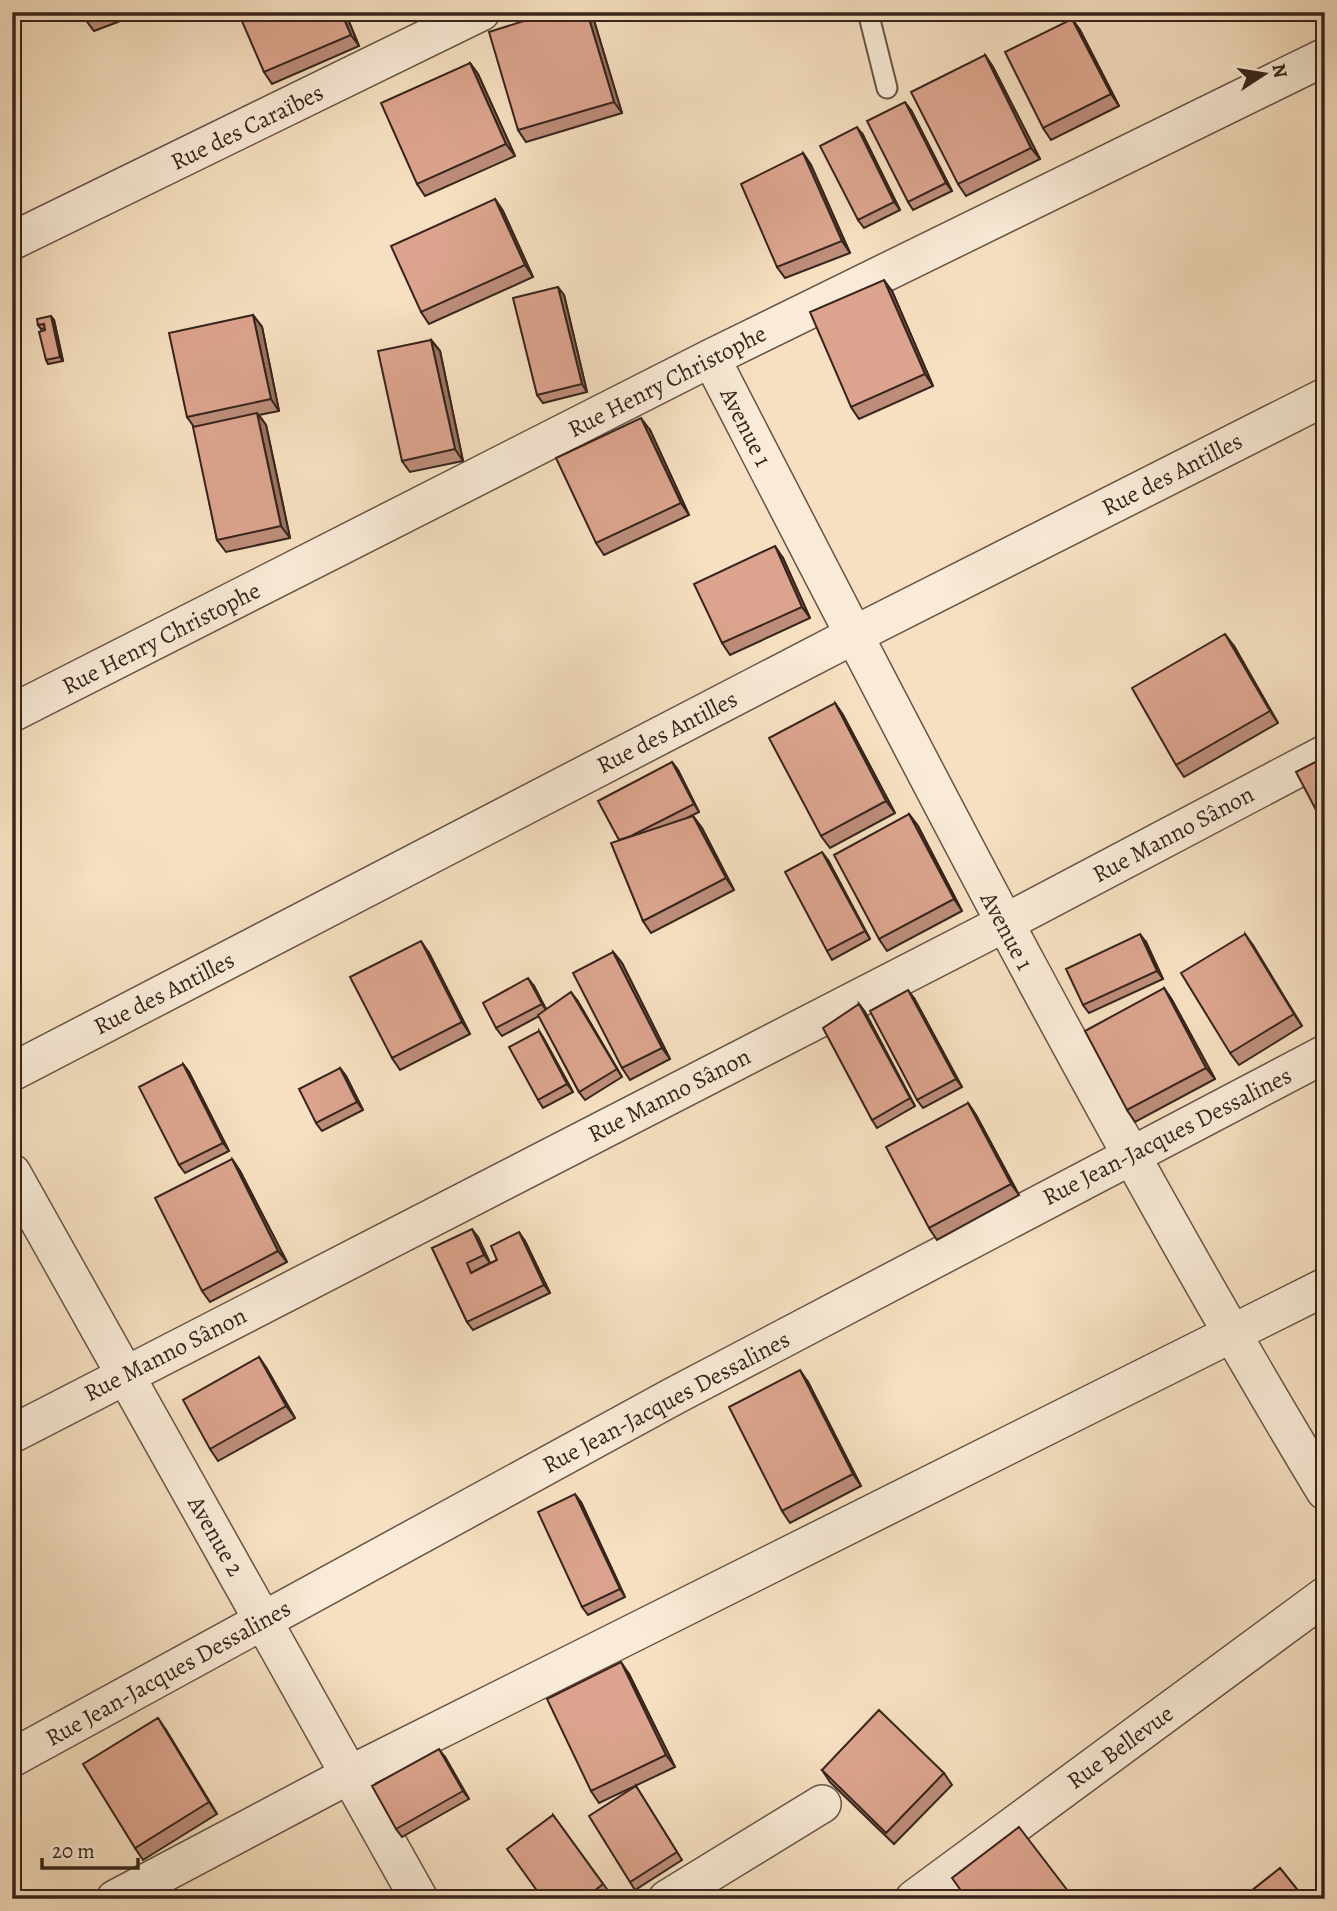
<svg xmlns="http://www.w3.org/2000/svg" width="1337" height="1911" font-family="Alegreya,serif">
	<rect width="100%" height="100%" fill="#f6e0c1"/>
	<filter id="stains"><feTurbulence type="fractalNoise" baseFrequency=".00286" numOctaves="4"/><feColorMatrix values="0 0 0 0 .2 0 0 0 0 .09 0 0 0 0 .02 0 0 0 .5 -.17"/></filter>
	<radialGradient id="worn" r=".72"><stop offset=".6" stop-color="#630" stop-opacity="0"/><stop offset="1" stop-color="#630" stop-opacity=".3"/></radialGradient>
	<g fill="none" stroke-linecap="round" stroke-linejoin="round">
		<g stroke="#675346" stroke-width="23">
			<path id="lane" d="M868 12 887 88"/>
		</g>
		<g stroke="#675346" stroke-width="40">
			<path id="street" d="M12 241 481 12
				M711 358C908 740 1103 1123 1325 1491
				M12 713 711 358 1325 57
				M12 1072 854 635 1325 397
				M12 1173 419 1899
				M12 1434 1003 924 1325 754
				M12 1758 674 1396 1325 1054
				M115 1899 351 1774 1325 1287
				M667 1899 822 1804
				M914 1899 1325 1596"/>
		</g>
		<use href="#lane" stroke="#f9ebd7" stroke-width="19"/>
		<use href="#street" stroke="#f9ebd7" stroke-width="37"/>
	</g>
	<path fill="#bd8d7a" stroke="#37241d" stroke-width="2" d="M83 12H144L94 31 85 19Z
		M345 12 359 46 272 84 264 72Z
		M552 12H590L592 14 622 113 526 142 518 130Z
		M1072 19 1080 30 1119 106 1051 140 1043 128Z
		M985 55 993 67 1040 159 966 196 958 184Z
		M470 63 478 74 515 156 425 196 417 184Z
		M911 110 952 191 913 210 908 202Z
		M863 135 900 210 864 228 858 220Z
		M803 153 811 165 850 253 785 278 777 267Z
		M495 199 503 211 533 277 429 324 421 312Z
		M892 291 933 386 859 419 851 407Z
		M564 295 587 392 543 403 537 395Z
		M253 315 262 327 279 411 259 415 266 425 290 538 226 552 217 540 194 427 187 417Z
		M54 320 63 361 48 364 46 360 45 328 41 329 38 325Z
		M431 340 440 351 463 461 410 472 402 461Z
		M650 430 689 515 604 555 596 543Z
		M783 558 810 618 730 655 722 643Z
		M1234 646 1278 723 1184 777 1176 765Z
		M835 703 843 715 895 813 830 848 821 836Z
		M672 762 678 770 699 812 687 818 693 816 702 828 734 890 651 933 643 921 619 840Z
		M909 814 918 826 962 911 887 951 879 939Z
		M828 860 870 939 832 960 827 951Z
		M1245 934 1302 1026 1239 1065 1230 1053Z
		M1146 942 1163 979 1089 1013 1083 1005Z
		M613 952 622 963 670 1059 630 1080 622 1068Z
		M429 953 470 1034 400 1070 392 1058Z
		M534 986 546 1009 577 1000 622 1077 585 1100 579 1092 539 1016 502 1036 496 1028Z
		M1164 988 1172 1000 1215 1079 1135 1122 1127 1110Z
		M914 998 962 1087 923 1108 917 1100Z
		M859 1004 865 1012 915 1106 877 1128 872 1120Z
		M539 1031 544 1039 573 1092 543 1108 538 1100Z
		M183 1064 189 1072 229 1151 185 1173 179 1165Z
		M340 1068 346 1076 363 1110 322 1131 316 1123Z
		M968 1103 976 1115 1019 1195 937 1240 929 1228Z
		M232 1159 240 1171 287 1262 210 1302 202 1291Z
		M478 1237 490 1263 473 1272 497 1260 525 1241 550 1293 473 1330 467 1322 432 1248Z
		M259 1357 267 1369 295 1418 218 1461 210 1449Z
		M808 1382 861 1486 790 1523 782 1511Z
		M581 1502 625 1597 588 1615 582 1607Z
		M629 1674 675 1767 599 1803 591 1791Z
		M166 1730 217 1814 143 1860 135 1848Z
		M445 1757 469 1799 402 1837 396 1829Z
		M822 1770 944 1773 952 1785 894 1844 830 1782Z
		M636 1786 682 1860 635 1890 630 1882Z
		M553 1815 612 1896 608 1899H543Z"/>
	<path fill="#9a7363" stroke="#37241d" stroke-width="2" d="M341 12H345L359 46 351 35Z
		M587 12H590L592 14 622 113 614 102Z
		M1072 19 1080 30 1119 106 1111 94Z
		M985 55 993 67 1040 159 1031 148Z
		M470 63 478 74 515 156 506 144Z
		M905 102 911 110 952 191 946 183Z
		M857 127 863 135 900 210 894 202Z
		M803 153 811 165 850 253 842 241Z
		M495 199 503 211 533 277 525 265Z
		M884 280 892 291 933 386 925 374Z
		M558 287 564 295 587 392 582 384Z
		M253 315 262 327 279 411 271 399Z
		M51 316 54 320 63 361 60 357Z
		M431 340 440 351 463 461 455 449Z
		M257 413 266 425 290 538 281 526Z
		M641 418 650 430 689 515 681 503Z
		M775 546 783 558 810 618 802 607Z
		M1225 634 1234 646 1278 723 1270 711Z
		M835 703 843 715 895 813 886 801Z
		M672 762 678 770 699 812 694 804Z
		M909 814 918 826 962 911 954 899Z
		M693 816 702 828 734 890 726 878Z
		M822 852 828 860 870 939 865 931Z
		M1140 934 1146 942 1163 979 1157 971Z
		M1245 934 1253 945 1302 1026 1294 1014Z
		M421 941 429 953 470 1034 462 1022Z
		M613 952 622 963 670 1059 662 1048Z
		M528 978 534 986 547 1012 542 1004Z
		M1164 988 1172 1000 1215 1079 1206 1068Z
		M908 990 914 998 962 1087 956 1079Z
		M571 992 577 1000 622 1077 617 1069Z
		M859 1004 865 1012 915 1106 910 1098Z
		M539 1031 544 1039 573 1092 567 1084Z
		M183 1064 189 1072 229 1151 223 1143Z
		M340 1068 346 1076 363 1110 357 1102Z
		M968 1103 976 1115 1019 1195 1011 1184Z
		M232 1159 240 1171 287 1262 278 1251Z
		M472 1229 478 1237 490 1263 484 1255Z
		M519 1232 525 1241 550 1293 544 1285Z
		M259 1357 267 1369 295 1418 286 1406Z
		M800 1370 808 1382 861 1486 853 1474Z
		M575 1494 581 1502 625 1597 620 1589Z
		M621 1662 629 1674 675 1767 666 1755Z
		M158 1718 166 1730 217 1814 209 1802Z
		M439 1749 445 1757 469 1799 463 1791Z"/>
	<path fill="#dca48e" stroke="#37241d" stroke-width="2" d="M83 12H104L85 19Z
		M238 12H341L351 35 264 72Z
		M552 12H587L614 102 518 130 489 32Z
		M1072 19 1111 94 1043 128 1005 52Z
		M985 55 1031 148 958 184 911 92Z
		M470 63 506 144 417 184 381 103Z
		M905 102 946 183 908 202 867 121Z
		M857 127 894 202 858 220 820 146Z
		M803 153 842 241 777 267 741 184Z
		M495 199 525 265 421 312 391 246Z
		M884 280 925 374 851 407 810 312Z
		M558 287 582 384 537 395 513 298Z
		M253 315 271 399 187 417 169 333Z
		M51 316 60 357 46 360 39 332 45 330 44 324 38 325 37 319Z
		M431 340 455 449 402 461 378 351Z
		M257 413 281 526 217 540 193 427Z
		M641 418 681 503 596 543 556 458Z
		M775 546 802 607 722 643 694 584Z
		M1225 634 1270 711 1176 765 1132 688Z
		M835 703 886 801 821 836 769 738Z
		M1325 757V827L1296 772Z
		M672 762 694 804 631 836 619 840 598 801Z
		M909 814 954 899 879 939 834 855Z
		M693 816 726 878 643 921 611 843Z
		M822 852 865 931 827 951 785 872Z
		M1140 934 1157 971 1083 1005 1066 969Z
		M1245 934 1294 1014 1230 1053 1181 973Z
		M421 941 462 1022 392 1058 350 977Z
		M613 952 662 1048 622 1068 573 973Z
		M528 978 542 1004 496 1028 483 1003Z
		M1164 988 1206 1068 1127 1110 1085 1031Z
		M908 990 956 1079 917 1100 870 1011Z
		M571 992 617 1069 579 1092 538 1015Z
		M859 1004 910 1098 872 1120 823 1028Z
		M539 1031 567 1084 538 1100 509 1047Z
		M183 1064 223 1143 179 1165 139 1087Z
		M340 1068 357 1102 316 1123 299 1089Z
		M968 1103 1011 1184 929 1228 886 1147Z
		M232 1159 278 1251 202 1291 155 1198Z
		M472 1229 484 1255 467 1263 471 1273 497 1260 491 1246 519 1232 544 1285 467 1322 432 1248Z
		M259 1357 286 1406 210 1449 183 1400Z
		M800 1370 853 1474 782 1511 729 1407Z
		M575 1494 620 1589 582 1607 538 1512Z
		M621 1662 666 1755 591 1791 547 1699Z
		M879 1710 944 1773 886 1833 822 1770Z
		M158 1718 209 1802 135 1848 83 1764Z
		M439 1749 463 1791 396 1829 372 1786Z
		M636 1786 677 1852 630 1882 589 1816Z
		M553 1815 603 1884 584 1899H543L507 1849Z
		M1019 1827 1074 1899H967L952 1878Z
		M1280 1868 1305 1899H1241Z"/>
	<g text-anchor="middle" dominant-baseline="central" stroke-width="6" stroke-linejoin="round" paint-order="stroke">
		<g font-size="24" fill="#37241d" stroke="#f9ebd7">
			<text transform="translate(247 127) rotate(-26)">Rue des Caraïbes</text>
			<text transform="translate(667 381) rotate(-27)">Rue Henry Christophe</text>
			<text transform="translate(746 427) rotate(63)">Avenue 1</text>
			<text transform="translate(1172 474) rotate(-27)">Rue des Antilles</text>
			<text transform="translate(161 638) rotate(-27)">Rue Henry Christophe</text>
			<text transform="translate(667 732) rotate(-27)">Rue des Antilles</text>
			<text transform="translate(1173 834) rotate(-28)">Rue Manno Sânon</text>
			<text transform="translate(1007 931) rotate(62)">Avenue 1</text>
			<text transform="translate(164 993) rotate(-27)">Rue des Antilles</text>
			<text transform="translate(669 1095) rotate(-27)">Rue Manno Sânon</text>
			<text transform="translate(1167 1136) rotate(-27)">Rue Jean-Jacques Dessalines</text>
			<text transform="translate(165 1354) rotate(-27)">Rue Manno Sânon</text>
			<text transform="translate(666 1402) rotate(-28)">Rue Jean-Jacques Dessalines</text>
			<text transform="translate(216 1536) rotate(60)">Avenue 2</text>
			<text transform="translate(168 1673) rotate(-29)">Rue Jean-Jacques Dessalines</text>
			<text transform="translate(1120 1747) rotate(-36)">Rue Bellevue</text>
		</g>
	</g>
	<rect width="1337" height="1911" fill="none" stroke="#f6e0c1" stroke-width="42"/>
	<rect x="14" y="14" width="1309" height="1883" fill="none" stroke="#37241d" stroke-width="3.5"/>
	<rect x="21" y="21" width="1295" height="1869" fill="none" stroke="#37241d" stroke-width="2"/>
	<g transform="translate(1264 74) rotate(78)" stroke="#f9ebd7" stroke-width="5" paint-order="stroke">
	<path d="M0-5L12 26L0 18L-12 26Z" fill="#37241d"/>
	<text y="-10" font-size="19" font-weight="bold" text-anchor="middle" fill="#37241d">N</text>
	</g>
	<path d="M42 1858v10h96v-10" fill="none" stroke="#37241d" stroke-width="3.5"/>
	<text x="52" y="1858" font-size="21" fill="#37241d" stroke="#f9ebd7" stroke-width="5" paint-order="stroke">20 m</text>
	<rect width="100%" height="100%" filter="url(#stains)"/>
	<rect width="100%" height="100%" fill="url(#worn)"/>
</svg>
